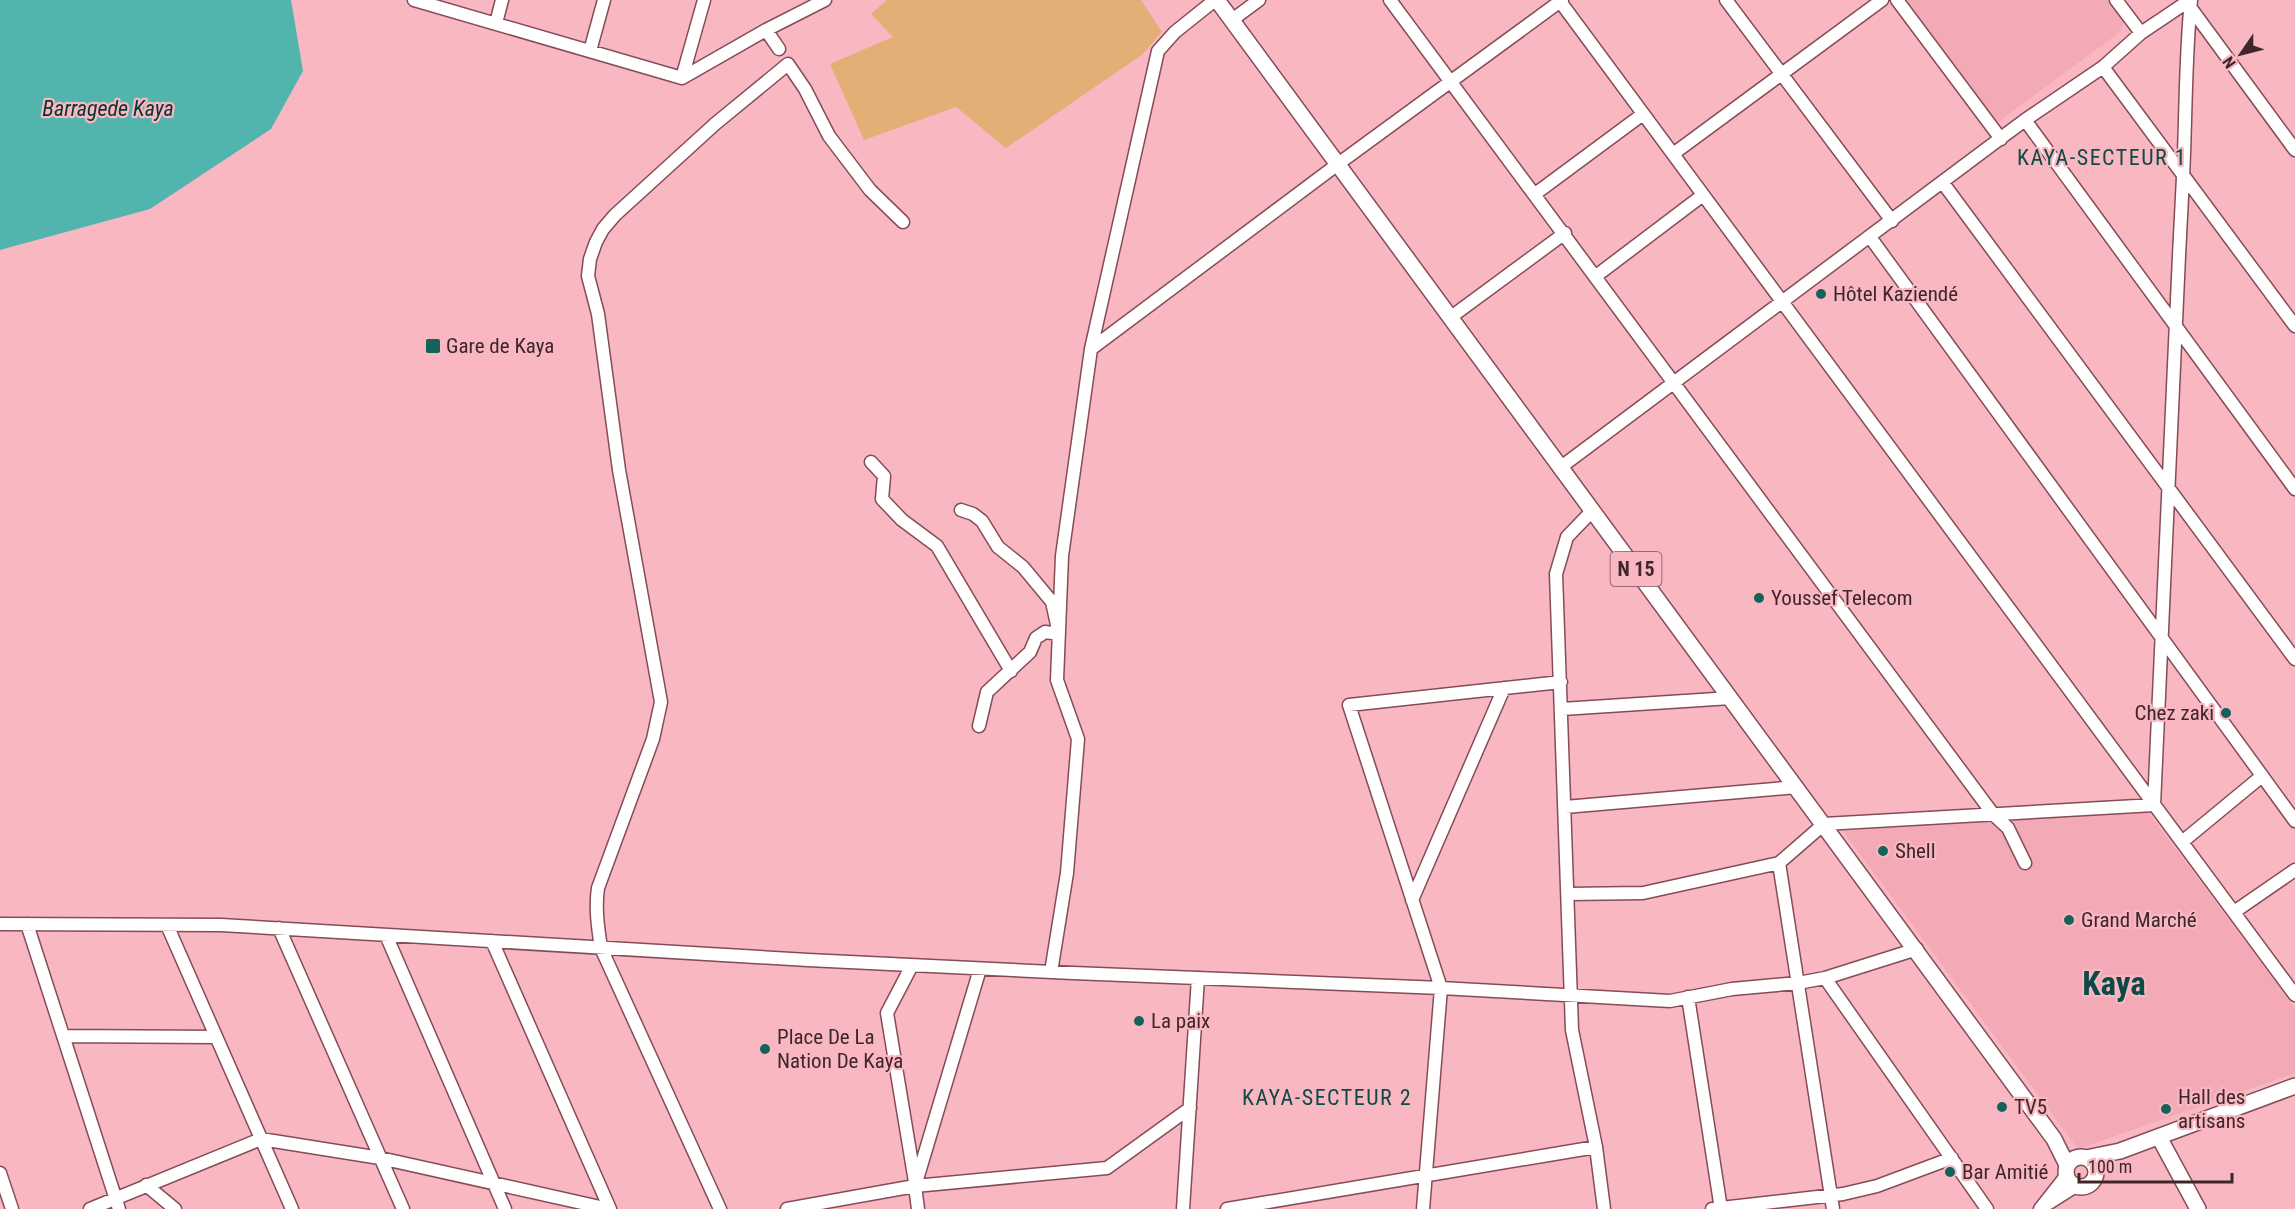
<svg xmlns="http://www.w3.org/2000/svg" width="2295" height="1209" font-family="'Roboto Condensed',sans-serif">
	<rect width="100%" height="100%" fill="#f9b7c2"/>
	<path fill="#f3a9b6" d="M1905 0H2108L2124 22 2120 32 1998 122Z
		M2148 812 2295 1008V1073L2078 1149 1843 831Z"/>
	<path fill="#e2af77" d="M887 0H1141L1162 32 1143 54 1006 148 956 107 864 140 830 64 893 37 871 14Z"/>
	<path fill="#51b5ad" d="M0 0H291L303 71 271 129 150 209 0 250Z"/>
	<g fill="none" stroke-linecap="round" stroke-linejoin="round">
		<g stroke="#844c57" stroke-width="15">
			<path id="minor" d="M414 0 682 78 766 30 825 0
				M1390 0 1993 814 2008 828 2025 863
				M1559 0 2295 995
				M1726 0 1892 221
				M1897 0 2001 139
				M2116 0 2141 33
				M2190 7 2295 150
				M1232 20 1259 0
				M496 23 502 0
				M766 30 779 49
				M590 51 604 0
				M2103 67 2295 326
				M682 78 704 0
				M2025 120 2295 489
				M1673 154 1882 0
				M1943 183 2295 659
				M1535 194 1643 114
				M1870 237 2295 821
				M1596 276 1703 195
				M1451 317 1565 233
				M1091 349 1338 164 1562 0
				M871 462 884 476 882 499 902 520 937 546 1011 671
				M1561 467 2025 120 2103 67 2141 33 2190 0
				M961 510 973 514 982 521 998 547 1023 567 1052 602 1059 634 1045 632 1036 638 1030 652 987 692 979 726
				M1593 510 1567 537 1556 574 1572 1030 1596 1147 1604 1209
				M1562 709 1731 698
				M1565 807 1797 787
				M2182 842 2262 776
				M1779 863 1833 1209
				M1568 894 1643 893 1779 863 1824 824 2154 805C2164 595 2172 386 2183 177 2186 118 2185 59 2191 0
				M1412 900 1504 688
				M2234 912 2295 870
				M0 924 221 925 808 960 1073 973 1441 988 1670 1001 1732 989 1798 983 1825 978 1917 949
				M27 924 119 1209
				M167 925 292 1209
				M279 928 403 1209
				M386 935 505 1209
				M492 941 610 1209
				M910 969 887 1013 915 1182
				M1051 972 1067 873 1078 739 1057 680 1062 556 1091 349 1158 51 1175 32 1215 0
				M1825 978 1987 1209
				M1688 997 1721 1209
				M63 1036 216 1037
				M0 1173 12 1209
				M146 1185 175 1209
				M915 1186 980 969
				M2049 1203 2076 1186
				M90 1209 261 1139 380 1158 609 1209
				M720 1209 601 948C598 928 595 908 598 888L653 739 661 702 619 470 598 314 588 276 590 259 596 242 603 229 615 215 715 124 788 64 805 89 829 136 870 190 903 222
				M787 1209 915 1186
				M918 1209 915 1186 1107 1168 1190 1108
				M1183 1209 1198 978
				M1227 1209 1596 1147
				M1423 1209 1441 988 1349 705 1561 682
				M1712 1209 1843 1194 1877 1186 1952 1158
				M2040 1209 2066 1176"/>
		</g>
		<g stroke="#844c57" stroke-width="18">
			<path id="major" d="M1217 0 2054 1139 2067 1165
				M2159 1137 2198 1209
				M2066 1172a15 15 0 1 1 30 0a15 15 0 1 1-30 0Z
				M2086 1158 2120 1151 2295 1086"/>
		</g>
		<use href="#minor" stroke="#fff" stroke-width="12"/>
		<use href="#major" stroke="#fff" stroke-width="15"/>
	</g>
	<g fill="#15625d" stroke="#f9b7c2" stroke-width="2">
		<circle cx="1821" cy="294" r="6"/>
		<rect x="425" y="338" width="16" height="16" rx="3"/>
		<circle cx="1759" cy="598" r="6"/>
		<circle cx="2226" cy="713" r="6"/>
		<circle cx="1883" cy="851" r="6"/>
		<circle cx="2069" cy="920" r="6"/>
		<circle cx="1139" cy="1021" r="6"/>
		<circle cx="765" cy="1049" r="6"/>
		<circle cx="2002" cy="1107" r="6"/>
		<circle cx="2166" cy="1109" r="6"/>
		<circle cx="1950" cy="1172" r="6"/>
	</g>
	<g text-anchor="middle" dominant-baseline="central" stroke-width="4.5" stroke-linejoin="round" paint-order="stroke">
		<rect fill="#f9b7c2" stroke="#775258" stroke-width="1.5" x="1610.5" y="552" width="51" height="34" rx="4.5"/>
		<g font-size="20" font-weight="bold" fill="#3f262a">
			<text x="1636" y="569">N 15</text>
		</g>
		<g font-size="21" fill="#3f262a" stroke="#f9b7c2" text-anchor="start">
			<text x="1833" y="294">Hôtel Kaziendé</text>
			<text x="446" y="346">Gare de Kaya</text>
			<text x="1771" y="598">Youssef Telecom</text>
			<text x="2214" y="713" text-anchor="end">Chez zaki</text>
			<text x="1895" y="851">Shell</text>
			<text x="2081" y="920">Grand Marché</text>
			<text x="1151" y="1021">La paix</text>
			<text x="777" y="1037">Place De La<tspan x="777" dy="24">Nation De Kaya</tspan></text>
			<text x="2178" y="1097">Hall des<tspan x="2178" dy="24">artisans</tspan></text>
			<text x="2014" y="1107">TV5</text>
			<text x="1962" y="1172">Bar Amitié</text>
		</g>
		<g font-size="22" font-style="italic" fill="#043633" stroke="#f9b7c2">
			<text x="108" y="108">Barragede Kaya</text>
		</g>
		<g font-size="22" letter-spacing="1.5" fill="#0b4a46" stroke="#f9b7c2">
			<text x="2102" y="157">KAYA-SECTEUR 1</text>
			<text x="1327" y="1097">KAYA-SECTEUR 2</text>
		</g>
		<g font-size="33" font-weight="bold" fill="#0b4a46" stroke="#f9b7c2">
			<text x="2114" y="983">Kaya</text>
		</g>
	</g>
	<g transform="translate(2241 54) rotate(235)" stroke="#f9b7c2" stroke-width="4.5" paint-order="stroke">
	<path d="M0-4.5L10 22L0 15L-10 22Z" fill="#3f262a"/>
	<text y="-9" font-size="16" font-weight="bold" text-anchor="middle" fill="#3f262a">N</text>
	</g>
	<path d="M2079 1173v9h153v-9" fill="none" stroke="#3f262a" stroke-width="3"/>
	<text x="2088" y="1173" font-size="18" fill="#3f262a" stroke="#f9b7c2" stroke-width="4.5" paint-order="stroke">100 m</text>
</svg>
